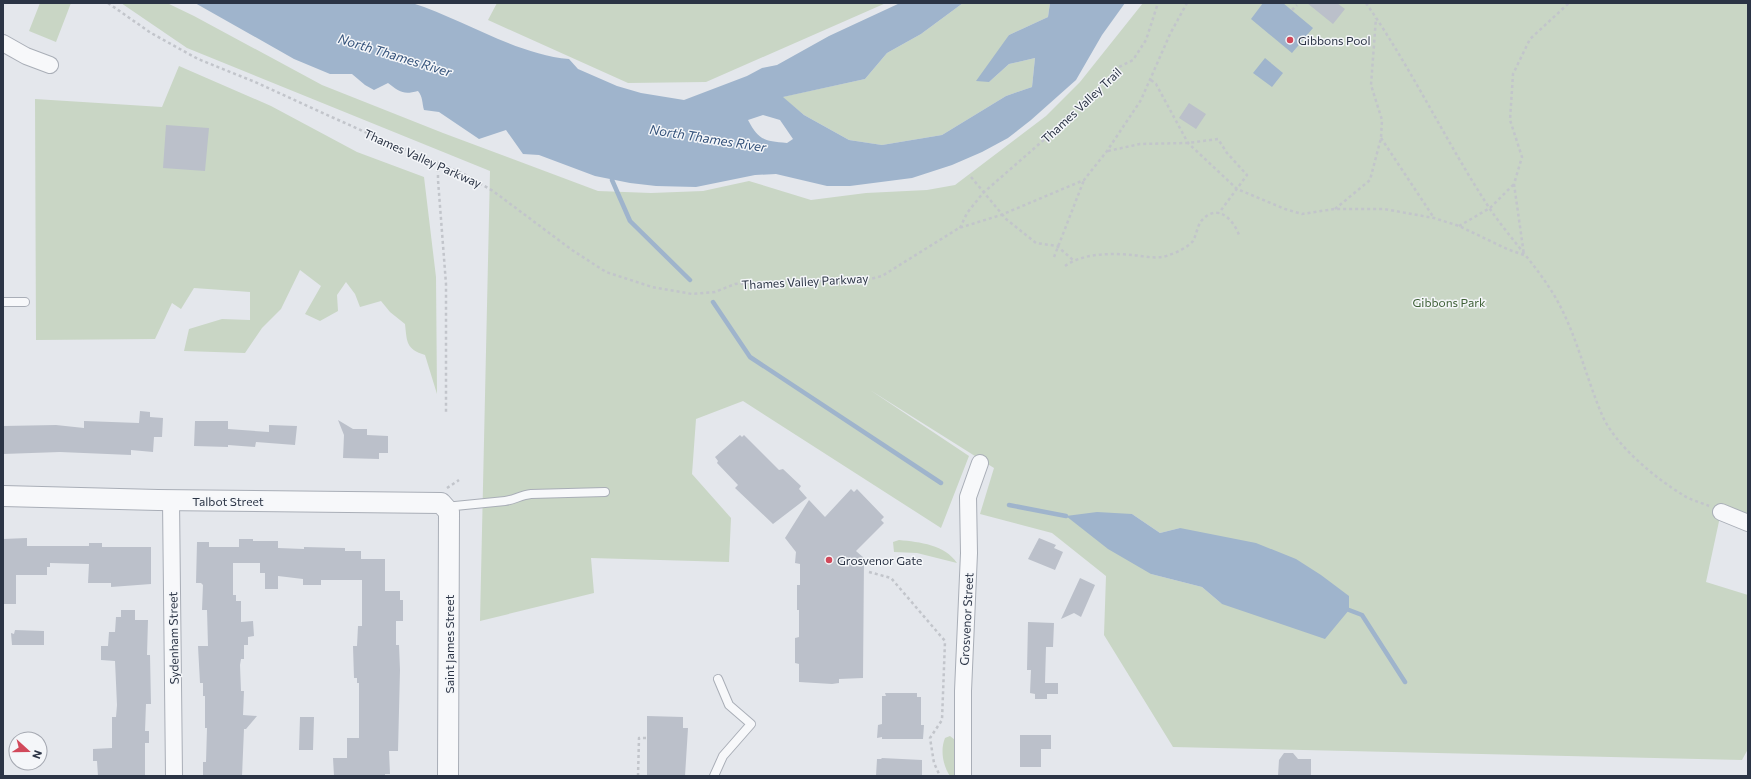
<svg xmlns="http://www.w3.org/2000/svg" width="1751" height="779" font-family="Commissioner,sans-serif">
	<rect width="100%" height="100%" fill="#e4e7ec"/>
	<path fill="#c9d6c5" fill-rule="evenodd" d="M40 3H71L56 42 29 31Z
		M121 3H167L194 16 322 85 443 133 598 191 651 193 703 191 749 181 811 200 866 193 927 190 955 185 1046 116 1080 82 1143 3H1748V514L1721 512 1706 582 1748 595V749L1742 760 1173 747 1104 635 1106 576 1052 533 980 514 994 468 870 390 969 456 941 528 743 401 696 419 692 474 731 518 729 562 591 558 594 593 480 621 490 171 187 48ZM1132 514 1160 533 1180 528 1222 604 1202 587 1151 574Z
		M497 3H886L706 82 628 83 488 20Z
		M963 3H1050L1048 17 1009 35 989 82 1009 64 1035 58 1032 87 1006 96 942 135 882 145 849 140 804 115 782 97 865 79 887 53 921 34Z
		M179 66 271 106 357 152 424 177 436 277 437 394 425 355C406 349 407 342 405 324L390 312 381 301 360 307 355 294 346 282 337 295 338 311 320 321 305 314 321 286 300 270 281 309 262 328 245 353 184 351 189 329 222 319 250 320V292L194 288 181 309 172 303 155 339 36 340 35 99 162 107Z
		M899 540C920 542 945 545 957 563L917 553 894 552 893 542Z
		M950 736 955 740 954 776H950C943 766 940 750 945 738Z"/>
	<path fill="#9fb4cc" fill-rule="evenodd" d="M195 3H412C463 19 515 54 569 59L578 69 617 86 641 93 684 100 747 76 762 68 777 65 829 36 900 3H963L921 34 887 53 865 79 783 97 804 115 849 140 882 145 942 135 1006 96 1032 87 1035 58 1009 64 989 82 976 81 1009 35 1048 17 1050 3H1125L1102 35 1076 80 1031 120 1008 138 982 152 952 165 912 178 850 186H827L776 174 755 175 696 187 656 186 630 183 595 176 539 155 523 154 506 130 479 139 439 112 424 110C422 103 423 97 418 91 403 95 400 92 388 83L374 90 365 85 352 74H330L294 59ZM763 115 780 120 793 139 787 143C765 141 759 141 748 120Z
		M1263 3H1283L1313 28 1292 53 1251 19Z
		M1265 58 1283 73 1272 87 1253 73Z
		M1097 512 1132 514 1160 533 1180 528 1256 543 1296 559 1321 575 1349 596V610L1325 639 1222 604 1202 587 1151 574 1108 549 1066 516Z"/>
	<g fill="none" stroke-linecap="round" stroke-linejoin="round">
		<path stroke="#9fb4cc" stroke-width="4.5" d="M612 180 630 221 690 280
			M713 302 750 357 941 483
			M1009 505 1066 516
			M1349 610 1362 615 1405 682"/>
	</g>
	<path fill="#bbc0ca" d="M1307 3H1337L1345 9 1333 24Z
		M1189 103 1206 114 1196 129 1179 118Z
		M166 125 209 128 205 171 163 168Z
		M140 411 150 412V417L163 418 162 437H154L153 452 131 450V455L60 452 3 454V426L56 425 84 428V421L139 423Z
		M338 420 353 429H367V435L388 436V453H379V459L343 458 344 435Z
		M195 421H228V429L269 432V425L297 426 295 445 256 442 255 447 228 445V447L194 446Z
		M740 435 742 437 744 435 779 470 783 469 801 486 799 489 807 498 773 524 735 488 738 485 717 463 718 461 715 457Z
		M851 489 854 492 857 489 884 517 881 520 884 523 856 551 864 558 863 678 839 679V683L832 684 799 682V664L795 663V638L799 637V610H797V585H800V564L795 563 796 552 785 538 809 500 825 517Z
		M27 538V546H89V543H102V547H151V584L111 587V583H88L89 564 50 563V567H47V575H16V604H4L3 539Z
		M1039 538 1056 545 1054 548 1063 552 1055 570 1028 559Z
		M239 539H253V541H278V548L304 549V547L345 548V551H361V559H385V591H400V600H403V621H396V645H399L400 670 398 751H389L390 774H385V776H334L333 758H347V738H359V683H357V678H354L353 646H357L358 626H362V580H321V585H303V579L278 576V589H265V573H260V563H233V595H236V601H241V622L253 621 254 636 248 637V645H244V659H241L240 665 241 691H244L243 715 257 716 246 729H244L242 776H203V762H206L207 728H205V696H203V683H200L198 646H208L207 610H202L203 585 201 583H196L197 542H209V547H239Z
		M1080 578 1095 585 1081 617 1074 613 1061 619Z
		M121 610H135V620H148L147 655H150L151 704H146L145 731H149V743H145V776H98L97 761H93V749L112 748V717H116L117 705 115 661 101 660V646H108L109 632H115L116 617H121Z
		M1028 622 1054 623 1053 647H1046L1045 683H1058V694H1047V699H1035V694L1030 693 1031 670H1027Z
		M15 630 44 631V645H12L11 633 14 634Z
		M885 693H917V697H921V725H924L923 739H882V737L877 738 878 725 882 724V696H886Z
		M647 716 683 717V728H688L685 776H647Z
		M300 717H314L313 750H299Z
		M1020 735H1051V749H1041V767H1020Z
		M1284 753H1293L1298 759H1311V776H1278L1279 760Z
		M882 758 922 760V776H876L877 759H881Z"/>
	<g fill="none" stroke-linecap="round" stroke-linejoin="round">
		<g stroke="#a9aeb7" stroke-width="10">
			<path id="service" d="M3 302H25
				M445 507 505 501C514 500 521 495 531 494L605 492
				M714 776 723 756 751 724 729 705 718 679"/>
		</g>
		<g stroke="#a9aeb7" stroke-width="18">
			<path id="minor" d="M3 43 26 56 50 65
				M171 500 174 776
				M1721 512 1748 523
				M963 776V691L969 553 968 497 980 463"/>
		</g>
		<g stroke="#a9aeb7" stroke-width="22">
			<path id="tertiary" d="M3 496 158 500 441 503 449 512 448 776"/>
		</g>
		<path stroke="#c2c5cb" stroke-width="2.5" stroke-dasharray="3 3" stroke-linecap="butt" d="M108 3 151 33 198 59 255 82 380 139 464 174 493 191 572 250 606 272 652 287 692 294 715 292 735 284 788 281H862L882 276 959 228 1001 215 1084 180 1107 151 1141 100 1170 34 1187 3
			M1366 3C1412 69 1446 142 1490 209 1511 240 1540 269 1558 302 1577 337 1586 377 1602 415 1615 445 1655 478 1683 495 1690 500 1700 502 1709 506
			M1292 10 1297 5
			M1151 80 1156 84 1188 143 1237 189 1285 209 1302 214 1334 209H1384L1434 218 1459 226 1507 249 1524 255 1514 184 1522 157 1510 120 1513 74 1530 39 1569 3
			M1381 138 1434 218
			M1108 151 1140 144 1188 143 1218 139 1227 153 1247 175 1219 213
			M438 163V180L446 284V413
			M971 177 1006 219 1036 243 1057 246 1073 260
			M1335 209 1370 180 1381 138 1382 120 1371 85 1376 18
			M1459 226 1490 208 1514 184
			M960 228 967 213 983 193 1077 111 1119 67 1133 60 1146 40 1158 3
			M1054 257 1084 180
			M1065 266C1083 253 1111 253 1133 255 1145 256 1157 260 1169 255 1176 253 1188 247 1193 241 1197 234 1197 225 1203 219 1219 203 1234 221 1239 235
			M447 488 459 480
			M869 572 891 578 945 641 942 720 930 738 934 763 940 776
			M638 776 639 738H647"/>
		<use href="#service" stroke="#f7f8fa" stroke-width="8"/>
		<use href="#minor" stroke="#f7f8fa" stroke-width="16"/>
		<use href="#tertiary" stroke="#f7f8fa" stroke-width="20"/>
	</g>
	<g fill="#d1495b" stroke="#f4f6f9" stroke-width="1.5">
		<circle cx="1290" cy="40" r="4"/>
		<circle cx="829" cy="560" r="4"/>
	</g>
	<g text-anchor="middle" dominant-baseline="central" stroke-width="3" stroke-linejoin="round" paint-order="stroke">
		<g font-size="12" fill="#2b3445" stroke="#f4f6f9" text-anchor="start">
			<text x="1298" y="40">Gibbons Pool</text>
			<text x="837" y="560">Grosvenor Gate</text>
		</g>
		<g font-size="12" fill="#2b3445" stroke="#f4f6f9">
			<text transform="translate(1081 105) rotate(-43)">Thames Valley Trail</text>
			<text transform="translate(423 158) rotate(24)">Thames Valley Parkway</text>
			<text transform="translate(805 281) rotate(-3)">Thames Valley Parkway</text>
			<text x="228" y="501">Talbot Street</text>
			<text transform="translate(966 619) rotate(-87)">Grosvenor Street</text>
			<text transform="translate(173 638) rotate(-91)">Sydenham Street</text>
			<text transform="translate(449 644) rotate(-90)">Saint James Street</text>
		</g>
		<g font-size="12" fill="#3f6138" stroke="#f4f6f9">
			<text x="1449" y="302">Gibbons Park</text>
		</g>
		<g font-size="13" font-style="italic" fill="#34527a" stroke="#f4f6f9">
			<text transform="translate(395 55) rotate(17)">North Thames River</text>
			<text transform="translate(708 138) rotate(9)">North Thames River</text>
		</g>
	</g>
	<rect width="1751" height="779" fill="none" stroke="#2b3445" stroke-width="8"/>
	<g transform="translate(28 751) rotate(111)"><circle r="19" fill="#f4f6f9" stroke="#a4a8b1"/>
	<path d="M0-3L7 15L0 10L-7 15Z" fill="#d1495b"/>
	<text y="-6" font-size="11" font-weight="bold" text-anchor="middle" fill="#2b3445">N</text>
	</g>
</svg>
